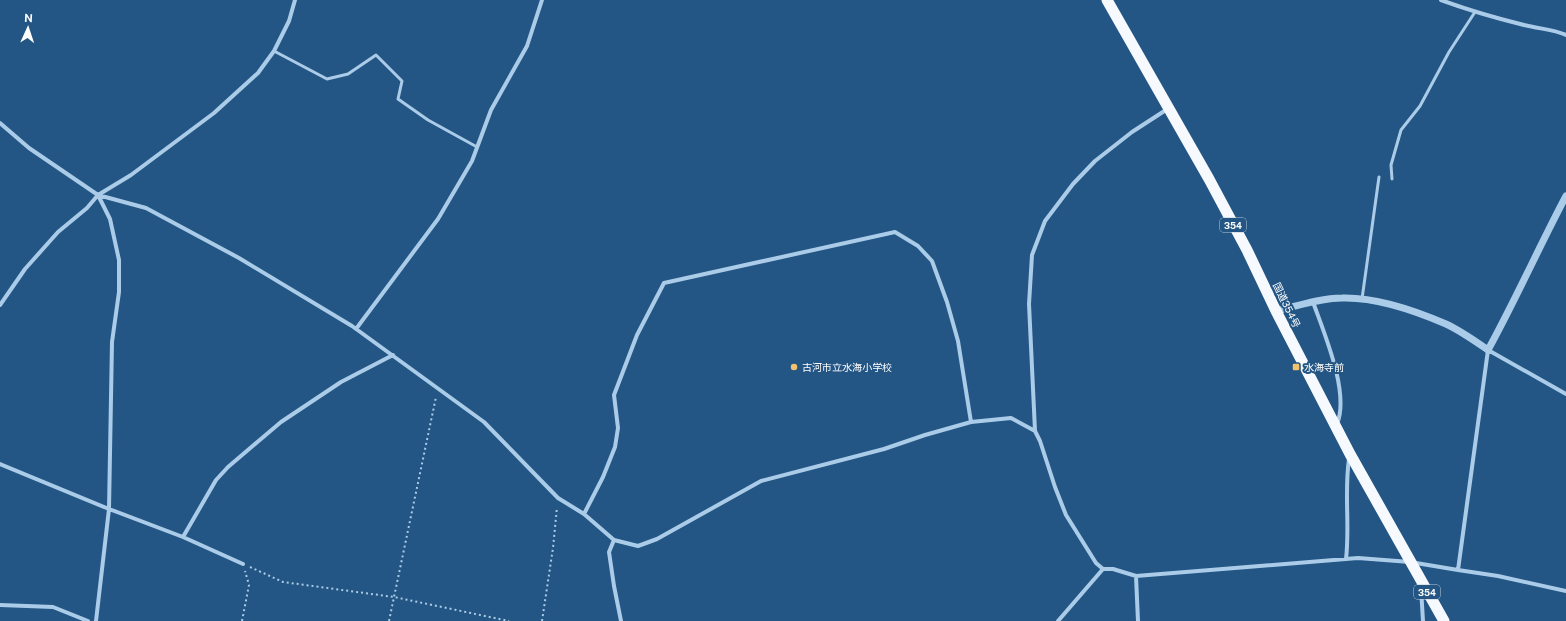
<svg xmlns="http://www.w3.org/2000/svg" width="1566" height="621" font-family="'Public Sans','Noto Sans JP',sans-serif">
	<rect width="100%" height="100%" fill="#235684"/>
	<g fill="none" stroke-linecap="round" stroke-linejoin="round">
		<path stroke="#abcce8" stroke-width="2" stroke-dasharray="2 3" stroke-linecap="butt" d="M250 567 283 582 394 597 509 621
			M242 621 249 585 245 571
			M389 621 436 397
			M542 621 553 548 557 507"/>
		<path stroke="#abcce8" stroke-width="3" d="M274 51 327 79 348 74 376 55 402 81 398 99 428 120 477 147
			M1392 179 1391 165 1401 130 1420 106 1449 52 1475 12
			M1362 299 1379 177"/>
		<path stroke="#abcce8" stroke-width="4" d="M1441 0C1468 10 1496 18 1524 25 1539 29 1553 29 1566 35
			M0 123 29 148 98 195 146 208 239 258 352 326 484 422 558 498 584 514 614 540 638 546 657 539 761 481 884 449 925 435 971 422 1011 418 1035 431 1040 441 1055 487 1066 515 1096 563 1103 569H1113L1136 576 1358 558 1410 562 1458 570 1498 576 1566 591
			M1313 302C1324 333 1350 393 1337 424
			M0 305 25 269 58 232 87 208 98 195 131 175 214 113 258 73 274 51 289 21 295 0
			M356 329 438 219 472 161 491 110 527 46 542 0
			M1035 431 1029 304 1032 255 1045 221 1073 184 1095 161 1132 132 1169 108
			M0 464 109 509 183 537 243 564
			M584 514 603 477 615 447 618 428 614 395 637 335 664 283 895 232 918 246 932 261 947 302 958 341 971 422
			M183 537 216 480 228 467 281 422 341 382 393 355
			M614 540 609 552 614 586 621 621
			M1346 559C1350 526 1344 492 1349 459
			M1458 570 1488 350 1566 394
			M1136 576 1138 621
			M1421 588 1423 621
			M0 605 53 607 88 621
			M96 621 109 509 112 342 119 292V260L110 219 98 195
			M1058 621 1103 569"/>
		<path stroke="#abcce8" stroke-width="7" d="M1276 311C1297 306 1320 298 1342 298 1375 297 1416 311 1446 324 1461 331 1475 341 1488 350 1516 299 1539 247 1566 196"/>
		<path stroke="#f6fafe" stroke-width="11" d="M1107 0 1209 179 1247 250 1276 311 1350 454 1444 621"/>
	</g>
	<g fill="#f4c16e" stroke="#235684" stroke-width="1.5">
		<circle cx="794" cy="367" r="4"/>
		<rect x="1292" y="363" width="8" height="8" rx="2"/>
	</g>
	<g text-anchor="middle" dominant-baseline="central" stroke-width="4" stroke-linejoin="round" paint-order="stroke">
		<g fill="#235684" stroke="#bdccda" stroke-width="1">
			<rect x="1220" y="218" width="26" height="14" rx="3"/>
			<rect x="1414" y="585" width="26" height="14" rx="3"/>
		</g>
		<g font-size="9" font-weight="bold" fill="#fff">
			<text x="1233" y="225">354</text>
			<text x="1427" y="592">354</text>
		</g>
		<g font-size="10" fill="#fff" stroke="#235684">
			<text transform="translate(1287 305) rotate(64)">国道354号</text>
		</g>
		<g font-size="10" fill="#fff" stroke="#235684" text-anchor="start">
			<text x="802" y="367">古河市立水海小学校</text>
			<text x="1304" y="367">水海寺前</text>
		</g>
	</g>
	<g transform="translate(28 28) rotate(3)" stroke="#235684" stroke-width="3" paint-order="stroke">
	<path d="M0-3L7 15L0 10L-7 15Z" fill="#ffffff"/>
	<text y="-6" font-size="11" font-weight="bold" text-anchor="middle" fill="#ffffff">N</text>
	</g>
</svg>
